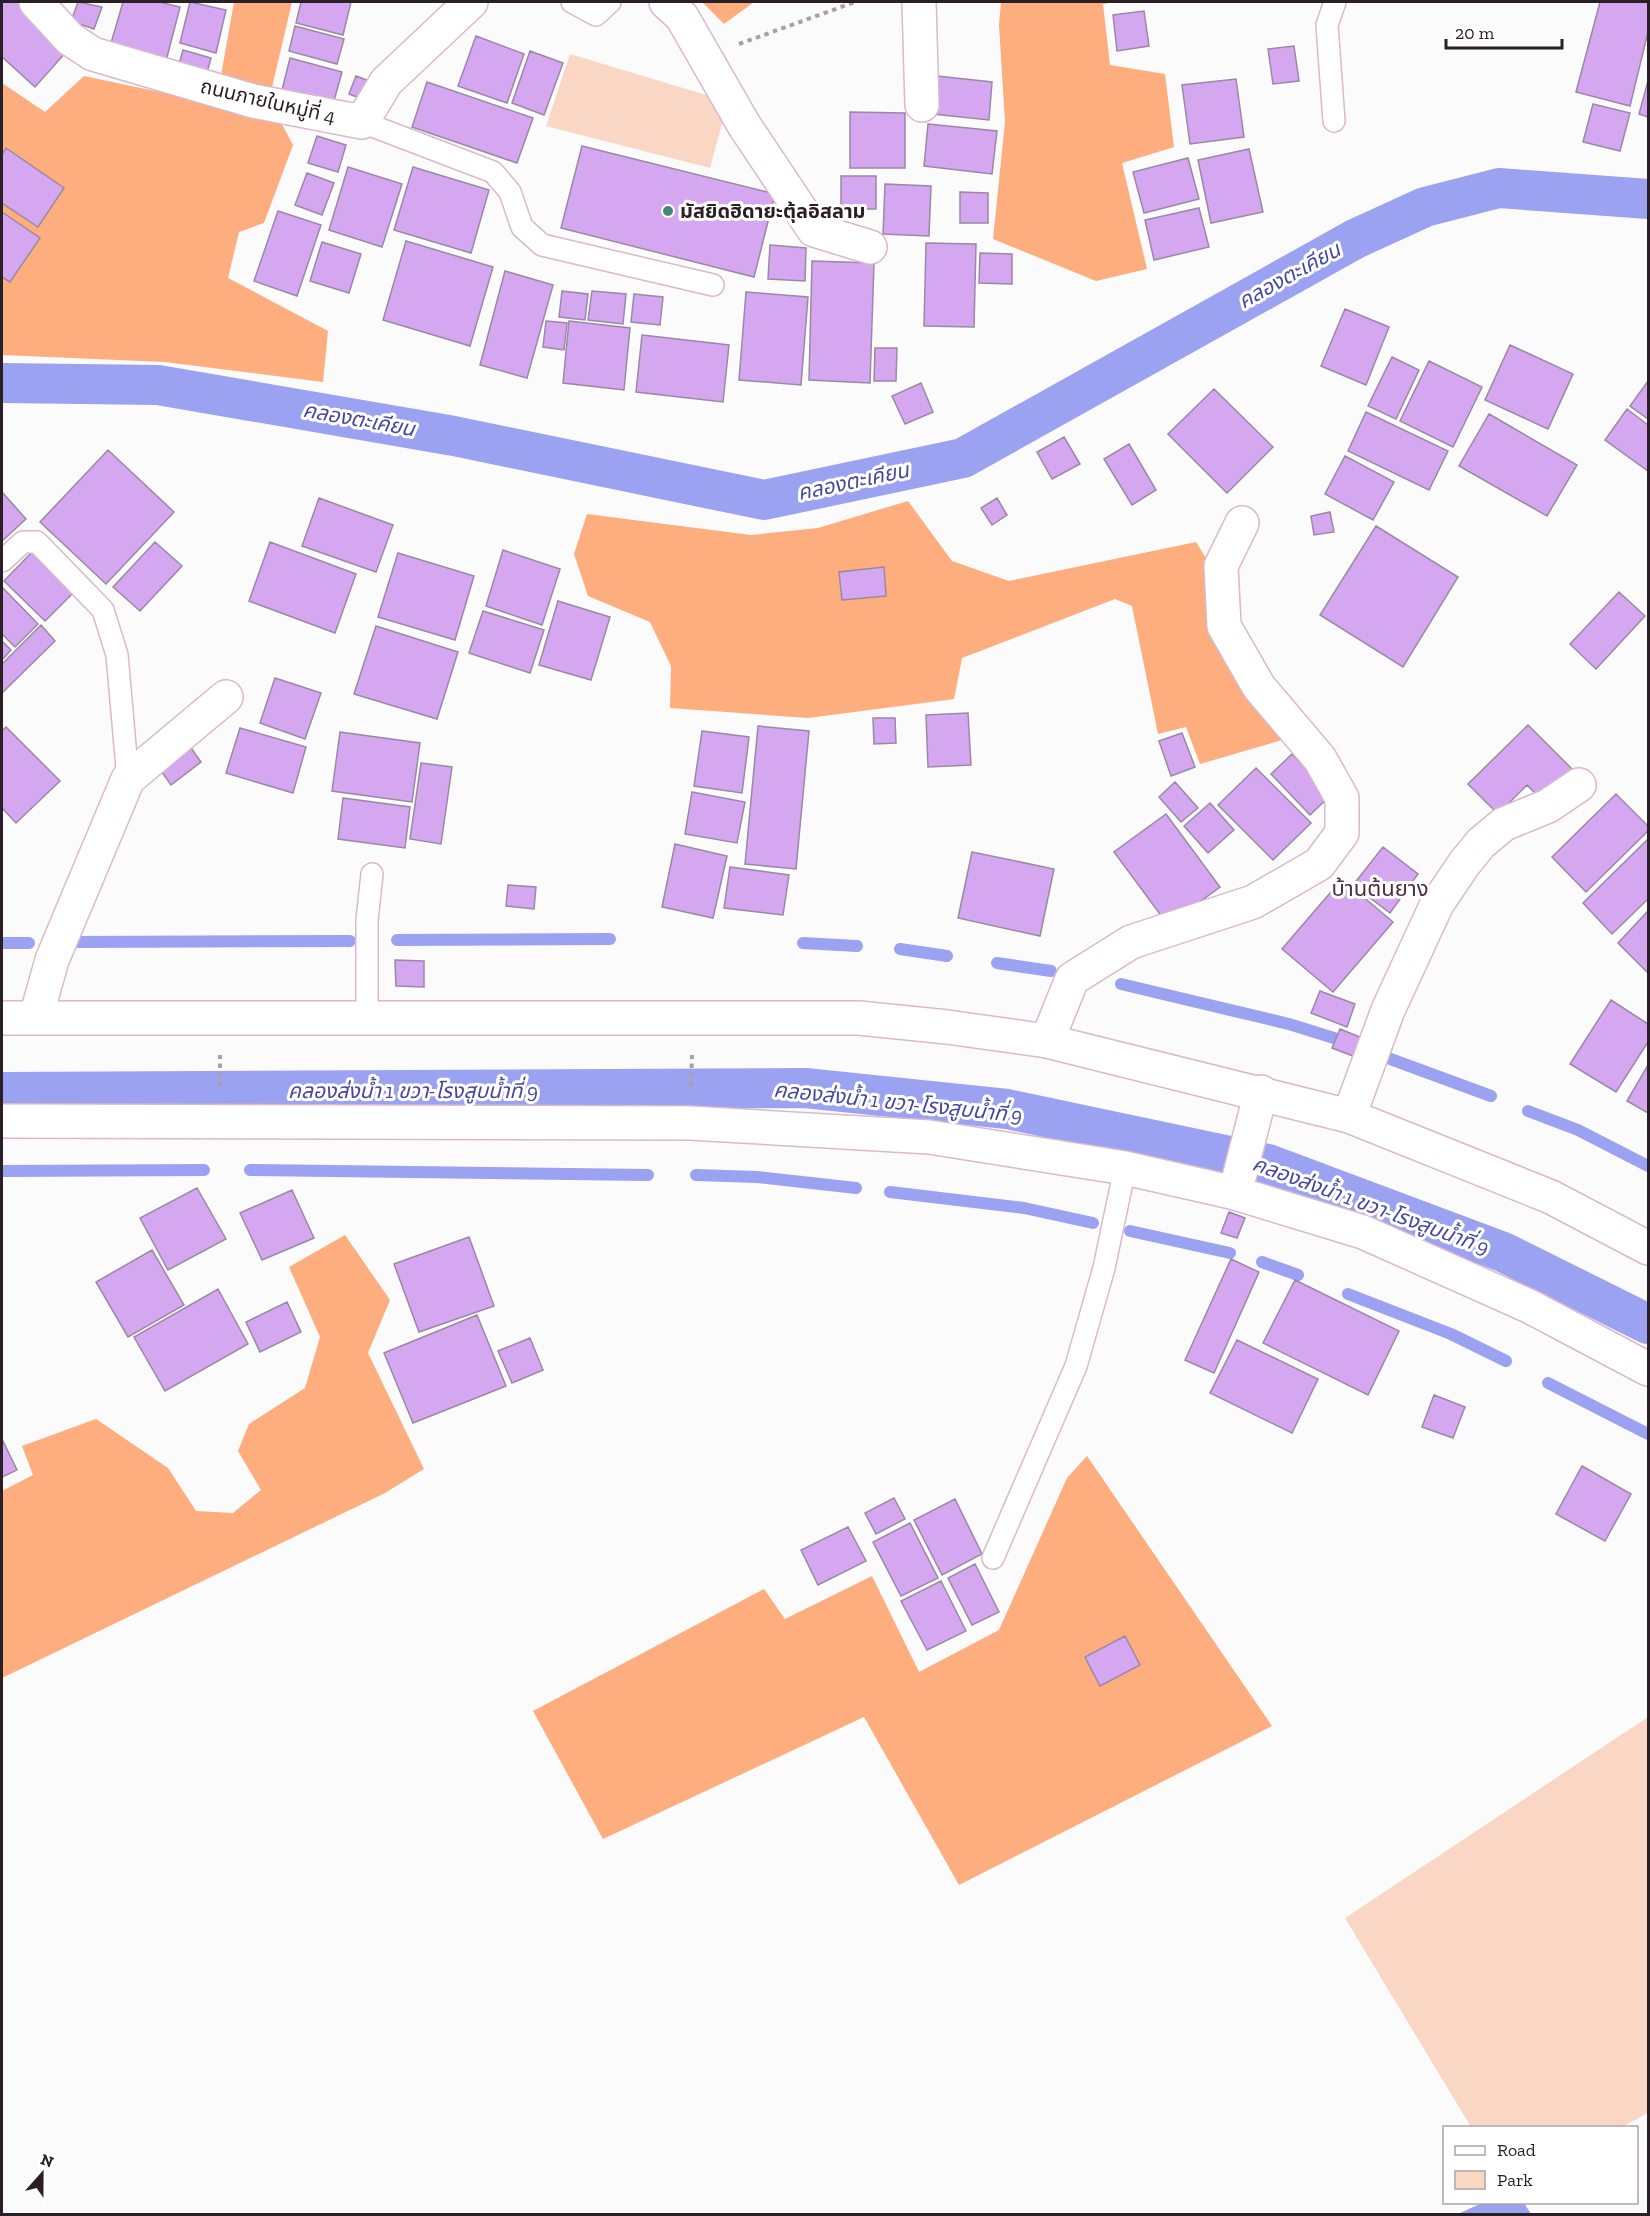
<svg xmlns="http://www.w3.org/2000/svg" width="1650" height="2216" font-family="'Zilla Slab','Noto Sans Thai',serif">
	<rect width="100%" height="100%" fill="#fbfbfb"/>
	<path fill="#fad7c4" d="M570 54 713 97 723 120 710 168 546 126Z
		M1648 1717V2113L1622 2127H1471L1345 1918Z"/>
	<path fill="#fdad7e" d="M234 2H292L269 100 293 145 264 223 239 232 228 278 328 331 323 382 165 362 2 355V83L45 112 84 76 216 104Z
		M702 2H754L724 24Z
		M1001 2H1116L1103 4 1110 65 1165 74 1174 147 1122 163 1147 269 1096 281 993 239 1005 122 999 25Z
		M908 501 952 561 1009 581 1196 542 1214 571 1282 740 1200 764 1186 727 1158 734 1132 606 1115 599 962 658 954 699 808 718 670 708 671 666 650 622 588 596 574 554 587 514 751 535 818 528Z
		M345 1235 390 1300 368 1353 424 1469 385 1493 2 1678V1491L33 1475 22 1446 96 1419 168 1468 196 1511 233 1513 261 1490 238 1451 249 1424 305 1388 320 1337 289 1267Z
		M1087 1456 1272 1726 959 1885 864 1717 603 1839 533 1711 764 1589 785 1619 872 1576 919 1672 999 1630 1067 1478Z"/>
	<path fill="#9ba2f1" d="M1484 2202 1524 2203 1531 2214H1458Z"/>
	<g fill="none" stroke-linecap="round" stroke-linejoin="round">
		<path stroke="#9ba2f1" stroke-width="12" d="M397 940 610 939
			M79 942 350 941
			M2 943H29
			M803 943 857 946
			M900 949 947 956
			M997 963 1051 971
			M1121 984 1289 1024 1350 1043
			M1385 1057 1491 1096
			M1528 1111 1578 1130 1648 1166
			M250 1170 648 1175
			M2 1171 204 1170
			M696 1175 757 1177 856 1188
			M890 1192 1024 1208 1093 1223
			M1130 1231 1230 1253
			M1262 1262 1298 1275
			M1348 1294 1451 1334 1506 1361
			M1548 1383 1648 1434"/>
		<path stroke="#9ba2f1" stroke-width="40" d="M2 383 158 385 454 436 764 500 963 458 1355 239 1425 207 1499 188 1648 199
			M2 1092 805 1088 1007 1109 1268 1164 1503 1252 1648 1324"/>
	</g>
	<path fill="#d5a7f1" stroke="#9989a4" stroke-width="1.5" d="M2 2H26L74 43 35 87 2 57Z
		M78 2 102 7 94 29 71 21Z
		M123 2H159L180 7 165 65 109 50Z
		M190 2 226 10 216 53 180 43Z
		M301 2H351L343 35 296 23Z
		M1600 2H1648V32L1630 106 1576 92Z
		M1144 11 1149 46 1117 51 1113 15Z
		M295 26 344 39 337 64 289 51Z
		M476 36 524 54 507 103 458 86Z
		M1294 46 1299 81 1273 84 1268 49Z
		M183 50 211 58 206 76 178 68Z
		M530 51 563 63 544 115 512 103Z
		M290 58 342 72 332 108 281 94Z
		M356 76 377 84 370 102 349 94Z
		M937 76 992 82 989 120 933 114Z
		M1236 79 1244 137 1190 144 1182 85Z
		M1648 81V117L1639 114Z
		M427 82 533 118 517 163 412 127Z
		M1593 104 1630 113 1620 151 1583 142Z
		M850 112 905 113V168H850Z
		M928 124 997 131 992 174 924 166Z
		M317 136 346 145 338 172 308 163Z
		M582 146 775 194 754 277 561 228Z
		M6 148 64 188 38 227 2 203V155Z
		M1249 149 1263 212 1211 223 1198 160Z
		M1188 158 1199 199 1144 213 1133 172Z
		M348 167 402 184 382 247 329 230Z
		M413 167 489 190 471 253 394 230Z
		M307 173 334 183 322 215 295 205Z
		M841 176H876V209H841Z
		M885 184 931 186 929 236 883 234Z
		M960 192 988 193V223H960Z
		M1199 208 1209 247 1154 260 1145 220Z
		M278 211 321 225 297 296 254 281Z
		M2 212 40 238 10 282 2 277Z
		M406 241 493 267 470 346 383 320Z
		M322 242 361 254 349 293 310 281Z
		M926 243 976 244 974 327 924 326Z
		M770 245 806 248 805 281 768 279Z
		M980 253 1012 254V284L979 283Z
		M812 261 874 263 870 383 809 380Z
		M505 271 553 285 527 378 480 365Z
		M562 291 588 294 585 320 559 317Z
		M592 291 626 294 623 324 588 320Z
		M746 292 808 297 801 385 739 380Z
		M634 294 663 297 660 325 631 322Z
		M1345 309 1389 327 1366 385 1321 366Z
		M546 321 567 323 564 350 543 347Z
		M569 321 630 328 624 390 563 383Z
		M642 335 729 345 723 402 636 392Z
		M1510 345 1573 374 1548 429 1485 400Z
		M875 348H897L896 381H874Z
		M1392 357 1419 370 1396 419 1368 406Z
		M1429 361 1482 387 1453 447 1400 421Z
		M1648 381V419L1630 406Z
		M921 383 933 412 905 424 892 396Z
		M1214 389 1273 447 1227 493 1168 434Z
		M1627 409 1648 425V471L1605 440Z
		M1366 412 1448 451 1429 490 1348 451Z
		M1489 414 1577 465 1547 516 1459 466Z
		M1064 437 1080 464 1052 479 1037 452Z
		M1129 444 1156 490 1132 505 1104 459Z
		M108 450 174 512 106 584 40 522Z
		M1345 456 1394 482 1373 520 1325 494Z
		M2 492 26 519 2 541Z
		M319 498 393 525 376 572 302 546Z
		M997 498 1007 515 992 525 981 508Z
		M1330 512 1334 532 1314 535 1311 516Z
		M1376 526 1458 577 1403 667 1320 615Z
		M155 542 182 566 140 611 113 587Z
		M270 542 356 574 335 633 249 601Z
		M503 550 560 569 542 625 486 606Z
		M32 552 73 593 45 621 4 581Z
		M398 553 474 576 455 640 378 617Z
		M884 567 886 596 842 600 839 572Z
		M2 587 38 624 15 647 2 634Z
		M1619 592 1645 616 1596 669 1570 644Z
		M558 601 610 617 591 680 539 665Z
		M483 611 544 630 530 673 469 653Z
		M41 625 55 641 2 693V664Z
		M376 626 458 652 437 719 354 694Z
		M2 641 11 650 2 660Z
		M275 678 321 693 305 739 260 723Z
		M968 713 971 765 928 767 926 715Z
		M873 718H895L896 743 874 744Z
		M1528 725 1572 769 1541 799 1527 785 1498 814 1468 784Z
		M758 726 809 731 796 869 745 864Z
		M6 727 60 781 16 823 2 808V731Z
		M240 728 306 747 293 793 226 773Z
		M702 731 749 737 742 793 694 786Z
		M340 732 420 743 412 802 332 791Z
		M1182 733 1195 767 1171 776 1159 741Z
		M189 745 201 762 171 785 159 768Z
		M1292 754 1331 795 1310 815 1271 774Z
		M421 763 452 767 441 844 410 839Z
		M1256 768 1311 823 1273 860 1218 805Z
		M1175 782 1198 808 1181 822 1159 797Z
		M692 792 745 802 737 843 685 834Z
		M1616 794 1648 826V831L1586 892 1552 857Z
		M343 798 410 807 405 848 338 839Z
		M1210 803 1234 830 1208 853 1184 826Z
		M1166 814 1220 887 1168 925 1114 852Z
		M1648 839V899L1612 934 1583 903Z
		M675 844 727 856 713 918 662 907Z
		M1383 847 1418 874 1390 913 1353 885Z
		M972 852 1054 869 1040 936 958 918Z
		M730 867 789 875 783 915 724 908Z
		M1342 879 1393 922 1333 992 1282 949Z
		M508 885 536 887 534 909 506 906Z
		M1648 911V973L1618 943Z
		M395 960 424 961V987L396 986Z
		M1320 991 1355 1004 1347 1027 1311 1013Z
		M1611 1000 1648 1024V1042L1616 1092 1570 1064Z
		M1340 1029 1362 1038 1353 1056 1332 1048Z
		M1648 1065V1113L1627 1101Z
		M197 1188 226 1239 168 1270 140 1218Z
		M292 1190 314 1238 262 1260 240 1213Z
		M1229 1212 1245 1218 1237 1238 1221 1233Z
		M469 1237 494 1306 419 1332 394 1264Z
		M152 1250 184 1305 128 1337 96 1282Z
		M1231 1259 1259 1272 1214 1373 1185 1360Z
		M1295 1280 1399 1331 1368 1395 1263 1343Z
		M218 1289 248 1344 165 1391 134 1337Z
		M287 1302 301 1332 260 1352 246 1322Z
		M477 1315 506 1386 413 1423 384 1353Z
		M530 1338 543 1370 512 1383 498 1351Z
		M1237 1340 1318 1379 1292 1433 1210 1393Z
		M1434 1395 1465 1407 1453 1438 1422 1427Z
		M2 1439 17 1470 2 1477Z
		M1582 1466 1631 1494 1605 1541 1556 1514Z
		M894 1498 905 1519 876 1534 865 1513Z
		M955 1499 982 1554 942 1575 914 1520Z
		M910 1523 938 1578 901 1596 873 1542Z
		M848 1527 866 1561 818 1585 801 1550Z
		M975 1564 999 1612 972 1625 948 1578Z
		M941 1581 966 1631 927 1650 901 1601Z
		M1125 1636 1140 1665 1100 1686 1085 1657Z"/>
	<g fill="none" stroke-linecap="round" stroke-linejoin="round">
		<g stroke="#dab9ca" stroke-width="24">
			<path id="lane" d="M572 2 596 15 610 2
				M1334 121 1327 25 1335 2
				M362 122 493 172 510 192 522 227 542 245 713 285
				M2 561 23 542H37L103 610 117 655 128 779
				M367 1018V920L372 874
				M993 1558 1076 1366 1104 1268 1125 1168"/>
		</g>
		<g stroke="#dab9ca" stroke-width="36">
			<path id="street" d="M36 2 70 39 93 54 253 101 362 122 386 82 471 2
				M666 2 682 17 744 125 814 230 870 247
				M919 2 922 105
				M36 1017 52 960 128 779 226 697
				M1047 1041 1072 979 1131 942 1253 902 1319 864 1342 833V798L1320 759 1259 687 1224 626 1221 566 1242 523
				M1349 1116 1388 1010 1437 904 1464 864 1481 843 1504 824 1548 806 1579 785
				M2 1121 690 1123 929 1137 1125 1168 1235 1193 1363 1232 1531 1307 1648 1369
				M1235 1193 1261 1092"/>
		</g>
		<g stroke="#dab9ca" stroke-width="36">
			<path id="secondary" d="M2 1018H859L947 1027 1047 1041 1349 1116 1551 1197 1648 1248"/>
		</g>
		<path stroke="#a6a1a4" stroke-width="4" stroke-dasharray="4.5 4.5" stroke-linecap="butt" d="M739 44 855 2
			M220 1086V1055
			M691 1086 692 1055"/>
		<use href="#lane" stroke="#fff" stroke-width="21"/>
		<use href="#street" stroke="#fff" stroke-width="33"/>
		<use href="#secondary" stroke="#fff" stroke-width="33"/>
	</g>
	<circle fill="#43867a" stroke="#fff" stroke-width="2" cx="668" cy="211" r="6"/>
	<g text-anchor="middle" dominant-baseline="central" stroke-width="6" stroke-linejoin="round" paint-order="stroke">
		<g font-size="20" fill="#2b1f26" stroke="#fff">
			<text transform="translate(268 101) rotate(13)">ถนนภายในหมู่ที่ 4</text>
		</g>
		<g font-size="20" font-weight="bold" fill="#2b1f26" stroke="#fff" text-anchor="start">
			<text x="680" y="211">มัสยิดฮิดายะตุ้ลอิสลาม</text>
		</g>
		<g font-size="21" font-style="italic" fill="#4747a2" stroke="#fff">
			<text transform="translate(1289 275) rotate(-29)">คลองตะเคียน</text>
			<text transform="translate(359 419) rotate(10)">คลองตะเคียน</text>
			<text transform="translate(853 481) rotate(-12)">คลองตะเคียน</text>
			<text x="413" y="1090">คลองส่งน้ำ 1 ขวา-โรงสูบน้ำที่ 9</text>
			<text transform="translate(898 1102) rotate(6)">คลองส่งน้ำ 1 ขวา-โรงสูบน้ำที่ 9</text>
			<text transform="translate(1371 1205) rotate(20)">คลองส่งน้ำ 1 ขวา-โรงสูบน้ำที่ 9</text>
		</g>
		<g font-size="22" fill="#482f3d" stroke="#fff">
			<text x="1380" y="888">บ้านต้นยาง</text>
		</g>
	</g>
	<rect width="1650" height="2216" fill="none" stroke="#2b1f26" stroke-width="6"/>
	<rect x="1443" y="2126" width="195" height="78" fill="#ffffff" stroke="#aaa5a8" stroke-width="1.5"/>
	<rect x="1455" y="2146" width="30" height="9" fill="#ffffff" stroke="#aaa5a8" stroke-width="1.5"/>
	<text x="1497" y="2156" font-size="18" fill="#2b1f26">Road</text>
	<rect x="1455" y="2171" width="30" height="18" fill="#fad7c4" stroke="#aaa5a8" stroke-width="1.5"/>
	<text x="1497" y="2186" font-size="18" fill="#2b1f26">Park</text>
	<g transform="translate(42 2174) rotate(21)" stroke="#ffffff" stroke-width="4.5" paint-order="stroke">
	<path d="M0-4.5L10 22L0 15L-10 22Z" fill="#2b1f26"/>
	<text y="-9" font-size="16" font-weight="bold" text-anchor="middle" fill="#2b1f26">N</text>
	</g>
	<path d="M1446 39v9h116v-9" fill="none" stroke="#2b1f26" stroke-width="3"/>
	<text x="1455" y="39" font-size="18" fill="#2b1f26" stroke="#ffffff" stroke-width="4.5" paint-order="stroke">20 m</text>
</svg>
